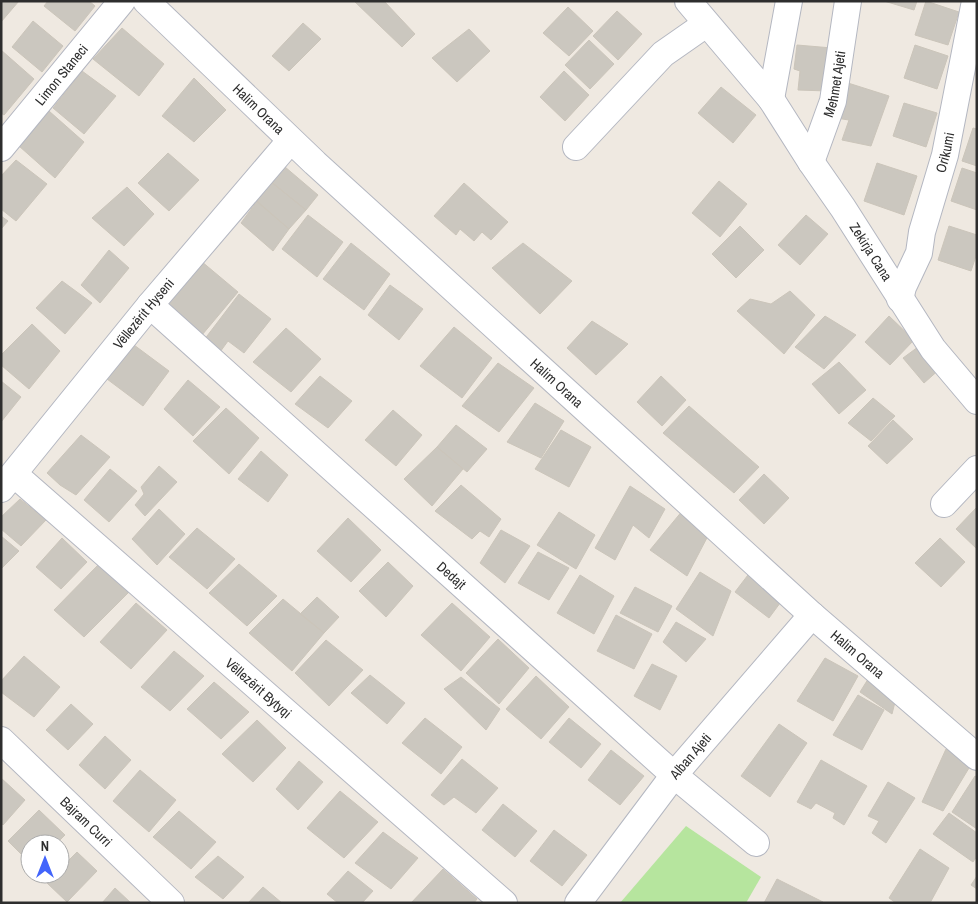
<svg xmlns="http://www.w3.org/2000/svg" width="978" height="904" font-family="'Archivo Narrow',sans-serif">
	<rect width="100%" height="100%" fill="#efe9e1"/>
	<path fill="#b6e59e" d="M686 826 761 877 746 903H620Z"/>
	<path fill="#cbc7bf" stroke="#cbc5ba" d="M1 1H19L1 22Z
		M48 1H89L95 6 75 31 44 6Z
		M354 1H384L415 34 402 47Z
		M884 1H917L914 10Z
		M926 1 959 12 948 45 915 35Z
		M568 7 593 31 569 56 543 33Z
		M617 11 642 34 618 60 593 36Z
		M33 21 63 46 42 72 12 47Z
		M303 23 321 39 289 71 272 56Z
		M122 28 164 64 139 96 93 59Z
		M469 29 490 51 457 82 432 58Z
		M589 40 614 64 590 89 565 65Z
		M797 45 832 48 828 91 798 90 800 71 794 69Z
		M915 45 948 56 937 89 904 78Z
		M1 50 34 79 4 115 1 113Z
		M82 71 116 96 84 134 53 108Z
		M564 71 589 95 565 121 540 97Z
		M194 78 226 110 194 142 162 116Z
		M848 83 889 96 871 146 842 140 849 120 836 118Z
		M721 87 756 115 733 143 698 113Z
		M904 103 937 113 926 147 893 136Z
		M49 111 84 142 55 178 19 146Z
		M973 128 977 129V166L962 161Z
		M168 153 199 180 169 211 138 183Z
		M16 160 47 184 16 221 1 209V176Z
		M278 161 318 195 306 210 265 177Z
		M877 163 917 176 904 215 864 201Z
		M962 168 977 173V210L951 201Z
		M265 177 306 210 289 229 250 196Z
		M719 181 747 204 720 237 692 213Z
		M464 183 508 222 491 240 482 232 474 241 460 229 456 235 434 216Z
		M127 187 154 214 124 246 92 218Z
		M257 201 289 229 273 251 241 223Z
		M308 215 343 242 317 277 282 249Z
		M806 215 828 234 800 265 778 245Z
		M1 216 8 221 1 229Z
		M740 226 764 250 736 278 712 254Z
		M949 226 977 235V253L971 271 938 260Z
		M351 243 390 274 364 310 323 279Z
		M523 243 572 281 540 314 492 268Z
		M109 250 129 268 100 303 81 285Z
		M201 261 238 292 202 335 164 304Z
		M62 281 92 303 65 334 36 308Z
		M390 285 423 309 399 340 368 315Z
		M790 291 815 315 784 354 737 311 750 299 771 304Z
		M239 294 271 319 244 353 228 341 220 352 204 340Z
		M825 316 856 335 824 369 795 347Z
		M889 316 914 340 890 365 865 342Z
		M592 321 628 344 596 375 567 348Z
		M32 324 60 351 29 389 1 365V355Z
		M454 327 492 358 462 398 420 366Z
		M286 328 321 359 291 392 253 362Z
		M134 345 169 371 143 406 107 379Z
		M918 347 941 368 924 383 903 358Z
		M839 362 866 390 839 414 812 384Z
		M498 363 534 388 499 432 462 406Z
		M320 376 352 401 328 428 295 404Z
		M661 376 686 400 662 426 637 402Z
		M188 380 220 407 193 436 164 409Z
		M1 381 21 397 1 422Z
		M873 398 895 416 871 441 848 423Z
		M535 403 564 421 541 458 507 442Z
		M689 406 759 467 734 493 663 433Z
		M226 408 259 438 229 474 193 441Z
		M393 410 422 435 396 466 365 440Z
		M893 420 913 439 887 464 868 446Z
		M456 425 487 449 467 472 437 447Z
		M561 430 591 447 569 487 535 469Z
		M81 435 110 457 76 495 60 485 47 473Z
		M437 447 463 469 432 506 404 479Z
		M261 451 288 475 268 502 238 479Z
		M159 466 177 482 145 516 135 505 144 494 141 487Z
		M110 469 137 491 109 522 84 500Z
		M764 474 789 498 764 524 739 500Z
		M461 485 501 519 489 537 480 531 472 539 435 511Z
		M630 486 665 509 649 538 633 525 615 560 595 548Z
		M20 499 46 520 21 546 1 529V517Z
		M977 507V549L956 529Z
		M159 509 185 534 157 565 132 539Z
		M683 510 710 532 687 576 650 550Z
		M559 512 595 535 576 569 537 545Z
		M348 518 381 550 351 582 317 551Z
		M197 528 235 559 207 589 169 557Z
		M501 530 530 546 505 583 480 563Z
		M1 536 19 551 1 569Z
		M62 538 87 562 61 589 36 567Z
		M940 538 965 562 941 587 915 563Z
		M538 552 569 568 549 600 518 583Z
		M388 562 413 586 386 617 359 591Z
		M239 564 277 596 247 626 209 593Z
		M98 565 130 591 84 637 54 610Z
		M751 571 786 595 769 618 735 592Z
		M700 572 731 591 713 636 676 609Z
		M580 575 614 596 594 634 557 613Z
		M635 587 672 606 658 632 620 613Z
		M317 597 339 617 324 633 300 614Z
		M283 599 324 633 292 671 249 633Z
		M136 603 167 630 131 669 100 642Z
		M452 603 490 637 461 671 421 635Z
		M616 615 652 634 634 669 597 651Z
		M676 622 706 639 686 662 663 642Z
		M498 639 529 668 499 704 466 673Z
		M326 640 363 670 329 706 295 673Z
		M174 651 204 676 170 711 141 687Z
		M24 656 60 687 34 717 1 692V681Z
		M825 658 858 676 833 721 797 701Z
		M652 664 677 676 660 710 634 696Z
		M370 675 405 703 387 724 351 693Z
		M536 676 569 707 541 739 506 709Z
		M870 676 896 698 892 714 860 692Z
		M461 677 500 709 486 730 444 689Z
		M214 682 249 712 221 739 187 709Z
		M858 695 884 710 862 750 833 735Z
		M71 704 93 724 68 750 46 730Z
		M425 718 462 747 441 774 402 743Z
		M569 718 601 744 581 768 549 742Z
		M257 720 286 748 253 782 222 754Z
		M779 724 807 743 770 797 741 776Z
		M105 736 131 760 105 789 79 765Z
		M946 749 972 763 943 811 922 802Z
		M611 750 644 776 620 805 588 780Z
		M462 759 498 788 476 813 454 797 444 805 431 795Z
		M821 760 867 786 844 825 833 818 835 813 816 803 811 809 797 802Z
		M299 761 323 782 298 810 276 789Z
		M140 770 176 800 149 832 113 801Z
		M975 776 977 777V829L952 812Z
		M1 778 25 800 3 825 1 823Z
		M888 782 915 798 886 843 872 833 879 821 868 816Z
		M340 791 378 822 344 858 307 828Z
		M503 804 537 831 515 857 482 830Z
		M39 810 65 835 56 844H30V863L8 841Z
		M179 811 216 842 191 869 153 837Z
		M949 813 977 833V856L973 862 933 834Z
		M554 830 587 855 562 886 530 861Z
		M383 832 418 858 391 889 355 863Z
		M920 849 949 868 930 903H896L889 898Z
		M77 852 97 871 67 902 47 883 56 874H60V869Z
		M218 856 244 877 223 899 195 877Z
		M443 869 477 899 474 903H411Z
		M348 871 373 891 362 903H338L327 894Z
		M977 876V889L971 885Z
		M777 879 823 902 822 903H764Z
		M263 887 282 903H248Z
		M115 888 131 903H102Z"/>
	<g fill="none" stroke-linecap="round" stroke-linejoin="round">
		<g stroke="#b4b7c1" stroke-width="28">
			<g id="minor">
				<path id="s1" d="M146 1 315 163 812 615 977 757"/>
				<path id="s2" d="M688 1 771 99 811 162 843 208 933 349 977 401"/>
				<path d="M771 99 789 1"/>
				<path d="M576 147 663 54 706 24"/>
				<path id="s3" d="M1 148 122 1"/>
				<path id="s4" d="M811 162 833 101 848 1"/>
				<path id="s5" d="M900 299 903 287 919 253 922 232 945 155 975 1"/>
				<path id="s6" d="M150 305 674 775 756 843"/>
				<path id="s7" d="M14 474 504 903"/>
				<path id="s8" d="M1 489 150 305 290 141"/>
				<path d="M944 504 977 469"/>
				<path id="s9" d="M1 740 171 903"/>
				<path id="s10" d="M578 903 674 775 812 615"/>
			</g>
		</g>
		<use href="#minor" stroke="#fff" stroke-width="26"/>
	</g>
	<g text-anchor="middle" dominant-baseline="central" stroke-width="4" stroke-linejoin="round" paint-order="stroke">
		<g font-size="14" fill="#2e2e2e" stroke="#fff">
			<text stroke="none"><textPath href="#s3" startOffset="95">Limon Staneci</textPath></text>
			<text stroke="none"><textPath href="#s4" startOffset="82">Mehmet Ajeti</textPath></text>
			<text stroke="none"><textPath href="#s1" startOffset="156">Halim Orana</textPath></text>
			<text stroke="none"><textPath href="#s5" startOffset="154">Orikumi</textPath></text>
			<text stroke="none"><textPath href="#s2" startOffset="311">Zekirja Cana</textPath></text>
			<text stroke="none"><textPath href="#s8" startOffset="226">Vëllezërit Hyseni</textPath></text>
			<text stroke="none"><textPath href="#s1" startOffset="561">Halim Orana</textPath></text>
			<text stroke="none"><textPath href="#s6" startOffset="405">Dedajt</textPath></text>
			<text stroke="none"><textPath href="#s1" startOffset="966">Halim Orana</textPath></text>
			<text stroke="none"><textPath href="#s7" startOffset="325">Vëllezërit Bytyqi</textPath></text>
			<text stroke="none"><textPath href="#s10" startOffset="185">Alban Ajeti</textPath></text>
			<text stroke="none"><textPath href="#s9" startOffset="118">Bajram Curri</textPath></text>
		</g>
	</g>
	<rect width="978" height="904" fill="none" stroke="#2e2e2e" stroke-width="5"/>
	<g transform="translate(45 859)"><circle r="24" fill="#ffffff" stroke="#ababab"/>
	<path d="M0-4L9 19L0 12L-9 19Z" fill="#4264fb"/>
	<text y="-8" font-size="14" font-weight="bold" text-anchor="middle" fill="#2e2e2e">N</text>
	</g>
</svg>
